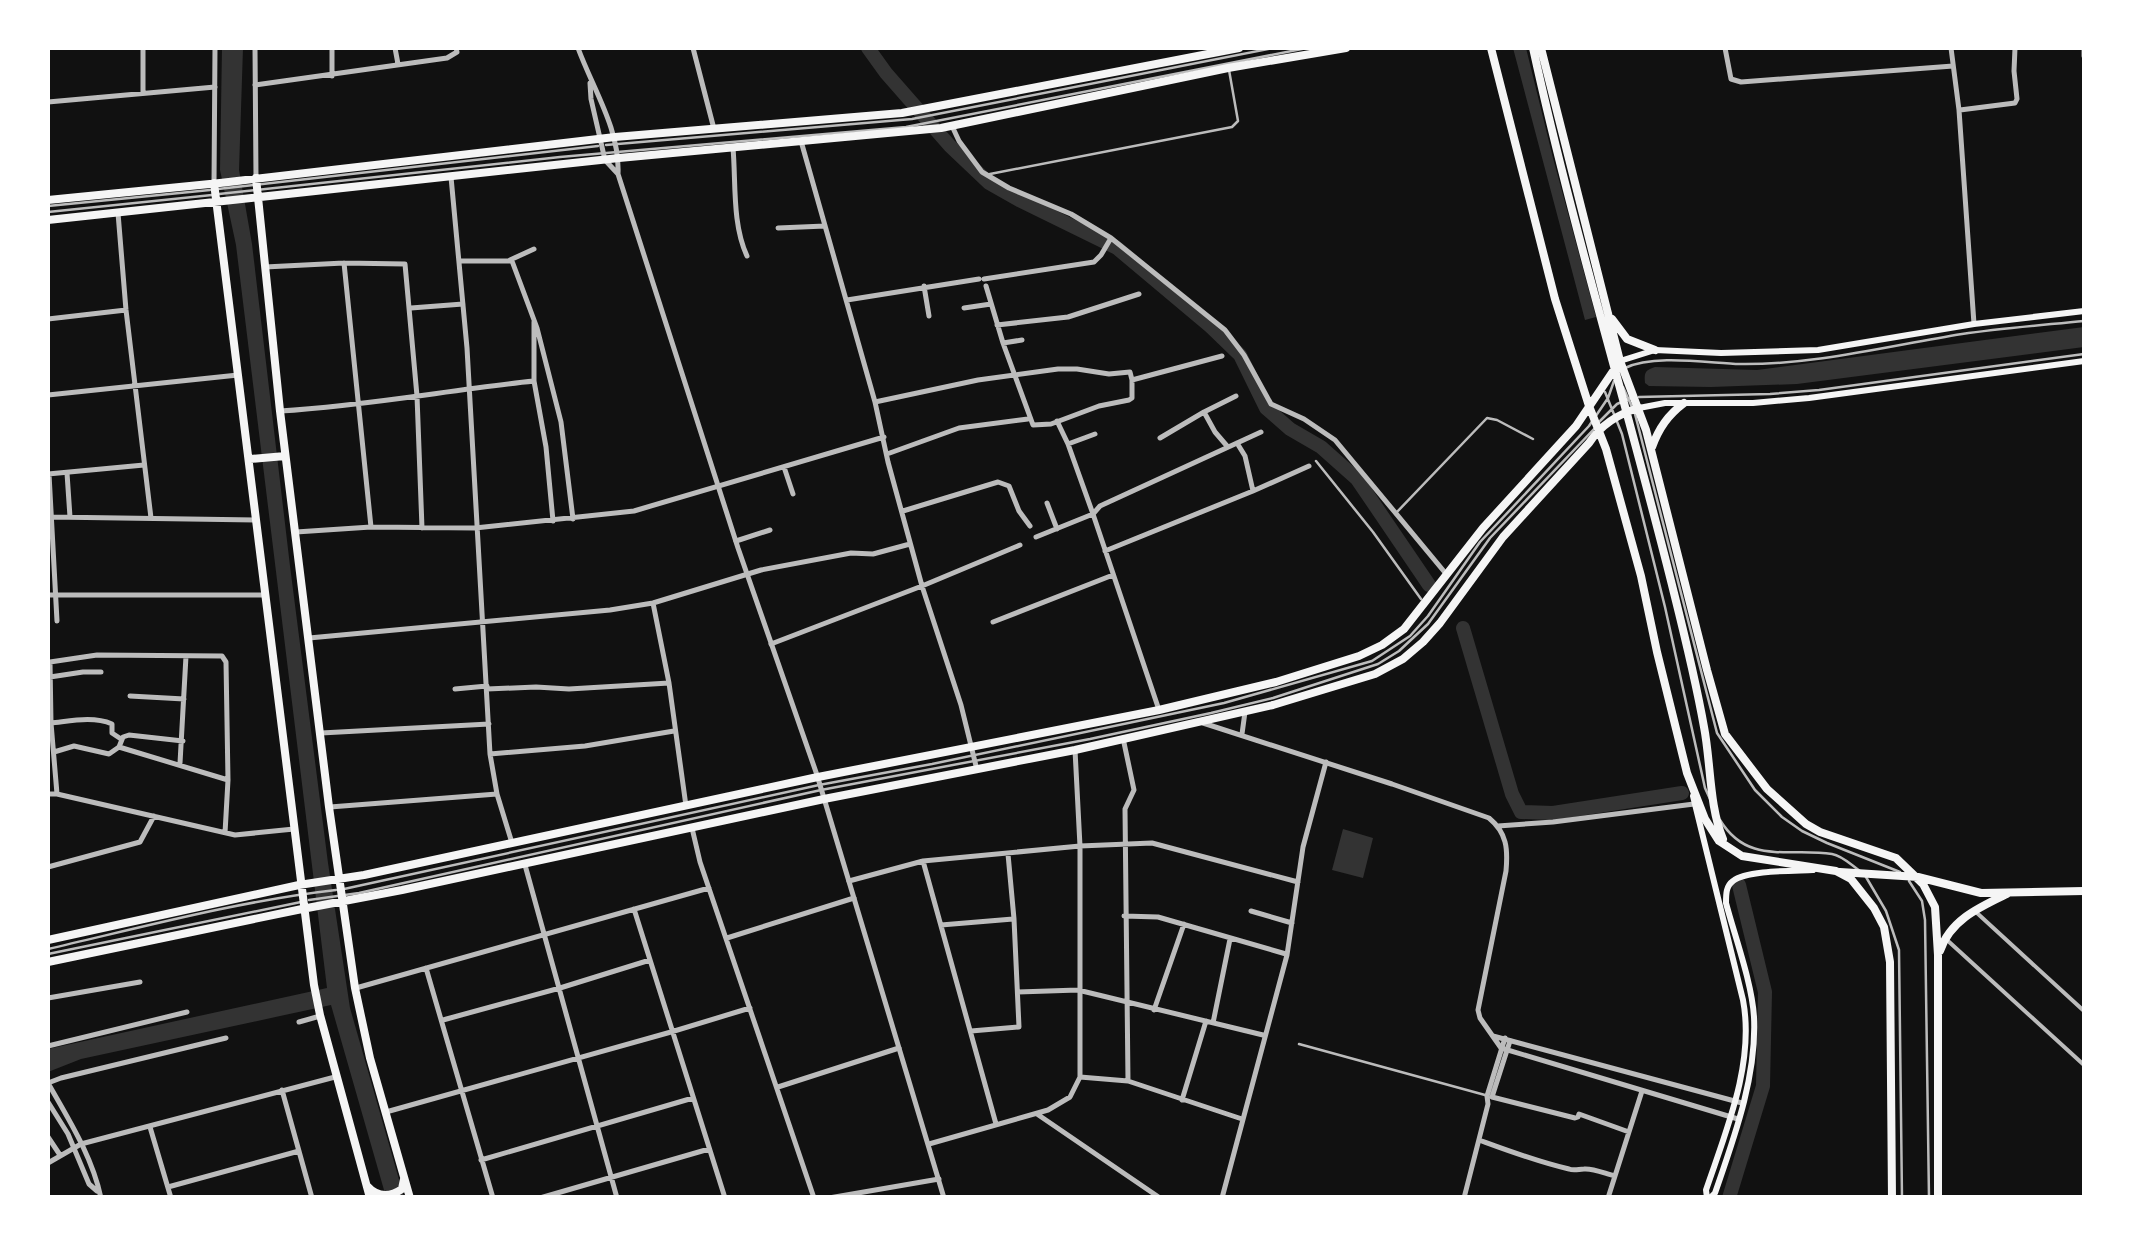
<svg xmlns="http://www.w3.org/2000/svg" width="2132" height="1245" font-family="'IBM Plex Sans',sans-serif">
	<rect width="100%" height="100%" fill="#111"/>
	<path fill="#333" d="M222 48H243L239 170 252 244 290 566 328 863 350 1008 404 1197H386L331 1005 81 1059 48 1072V1049L327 988 236 245 220 170Z
		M1513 48H1526L1553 158 1596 317 1585 320Z
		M2084 327V347L1797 384 1711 387 1649 386 1645 383C1644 373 1645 370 1655 367L1757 370Z
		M1343 829 1373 838 1363 878 1332 870Z"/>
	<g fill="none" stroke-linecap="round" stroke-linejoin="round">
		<path stroke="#333" stroke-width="14" d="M868 48 886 73 950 146 989 183 1019 200 1117 248 1211 327 1240 355 1266 408 1290 429 1321 447 1357 479 1429 585
			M1463 628 1512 794 1521 812 1553 813 1682 793
			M1729 1198 1763 1086 1765 992 1739 885"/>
		<path stroke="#bcbcbc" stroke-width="2.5" d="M606 145 912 119 1273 48
			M990 174 1232 127 1238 121 1229 70
			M218 189 598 146
			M219 194 560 157 906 127 1307 48
			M48 206 210 190
			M48 212 212 195
			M1625 368C1654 354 1708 363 1740 364 1815 365 1888 346 1962 334 2002 328 2044 325 2084 321
			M1623 387 1632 407
			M1605 392 1622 434 1665 607 1705 788 1710 799
			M1639 397 1770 394 1819 390 2084 354
			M1635 414 1717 733 1755 790 1782 817 1802 831 1827 843 1900 872
			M1598 423 1617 404 1631 398
			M1316 461 1373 532 1421 599
			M1396 513 1487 418 1497 420 1533 439
			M1720 820C1748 866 1790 847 1832 854 1843 856 1851 865 1860 871
			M1866 877 1886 911 1899 950 1902 1198
			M1909 881 1922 901 1925 920 1929 1198
			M344 889 819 785 932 764 1224 703 1372 661 1410 636 1428 616 1480 542 1589 426 1608 398 1614 381
			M309 900 359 893 821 790 1090 739 1211 713 1273 698 1378 664 1399 651 1428 624 1490 538 1594 429
			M48 949C143 927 239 901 336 890
			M48 954 301 902
			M1299 1044 1485 1095"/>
		<path stroke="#bcbcbc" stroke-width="4" d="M1977 913 2084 1011
			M1947 940 2084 1065"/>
		<path stroke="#bcbcbc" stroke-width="5" d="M143 48V93
			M332 48V76
			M395 48 398 64
			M693 48 714 129
			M1725 48 1731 79 1741 82 1953 66
			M1951 48 1959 110 1974 324
			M2084 48V56
			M255 85 447 58 457 52 456 48
			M48 102 215 87
			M1960 110 2015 103 2017 99 2014 71 2015 48
			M952 126 959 141 982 172 1009 188 1071 214 1111 238 1225 330 1244 355 1271 404 1304 419 1335 440 1447 575
			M801 141 875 402 888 462 922 586 961 705 977 770
			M733 148C736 182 732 224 747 256
			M451 177 467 348 490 754 497 794 512 843
			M118 213 126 310 151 518
			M778 228 825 226
			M510 260 534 249
			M460 261H512L537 328 561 422 573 519
			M344 263 371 527
			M265 267 344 263 405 264 417 396 422 528
			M984 279 1094 262 1101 255 1111 238
			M924 286 929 316
			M986 286 1003 343 1033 425 1051 424 1099 406 1129 400 1132 398V380
			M847 300 979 279
			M411 308 463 304
			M964 308 991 304
			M48 319 126 310
			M534 322V381L546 447 553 521
			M997 325 1068 317 1139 294
			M1003 343 1022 340
			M48 395 238 375
			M875 402 978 380 1058 369H1077L1109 374 1130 372 1132 380 1222 356
			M280 411C365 406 449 390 534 381
			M1204 412 1215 432 1227 446
			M1057 421 1068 444 1093 514 1159 710
			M1160 438 1204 412 1236 396
			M1068 444 1095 434
			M887 454 959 428 1028 419
			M784 467 793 494
			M67 473 70 517
			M48 474 144 465
			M49 474 57 621
			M1253 491 1309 466
			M1047 503 1057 529
			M903 511 998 482 1009 486 1019 511 1030 526
			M52 517 257 520
			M296 532 371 527 475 528 634 511 884 437
			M1036 537 1093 514 1100 506 1261 432
			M736 541 770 530
			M1105 551 1253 491 1245 456 1237 443
			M48 595H264
			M653 603 669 683 686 806
			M993 622 1113 575
			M309 638 610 610 653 603 761 570 851 553 873 554 910 544
			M771 644 922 586 1020 545
			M50 677 83 672H101
			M455 689 487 686
			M487 689 536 687 569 689 669 683
			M130 696 184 699
			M51 723C71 721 93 716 112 724V733L121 739
			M321 733 489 724
			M1123 738 1134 790 1125 809 1128 1081
			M119 747 228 780
			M54 752 74 746 109 754 119 747 123 737 129 735 183 741
			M490 754 585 746 674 731
			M180 763 186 656
			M48 794H57L235 835 294 829
			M57 794 51 723 50 662 97 655 222 656 226 662 228 780 225 833
			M330 807 497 794
			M692 828 700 862 814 1198
			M923 861 996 1124
			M525 865 617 1198
			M48 867 140 842 154 816
			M849 881 923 861 1080 846 1152 843 1298 882
			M634 909 725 1198
			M1251 911 1292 923
			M1124 916 1158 917 1286 954
			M941 925 1013 919
			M727 938 854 898
			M426 968 493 1198
			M356 988 709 888
			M1018 992 1078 990 1263 1035
			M48 998 140 982
			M1154 1010 1184 924
			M443 1020 560 988 650 960
			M299 1022 320 1016
			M1213 1023 1230 939
			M971 1031 1019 1027 1014 919 1008 854
			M48 1046 187 1012
			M1080 1077 1128 1081 1242 1119
			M48 1083 61 1078 226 1038
			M778 1087 899 1048
			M282 1090 312 1198
			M1492 1097 1575 1118 1578 1117 1579 1114 1629 1132
			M1492 1097 1510 1041
			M1182 1100 1206 1021
			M386 1112 671 1032 750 1008
			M1037 1114 1160 1198
			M150 1127 171 1198
			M48 1137 60 1155
			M1479 1140C1509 1151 1538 1162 1569 1169 1574 1171 1579 1169 1584 1169 1593 1168 1606 1174 1615 1176
			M929 1144 1048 1110 1070 1097 1080 1077V846L1075 750
			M481 1160 693 1098
			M48 1163 81 1144 335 1077
			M168 1187 299 1151
			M540 1198 709 1149
			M829 1198 939 1179
			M1222 1198 1287 955 1303 847 1326 762
			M1464 1198 1488 1104 1487 1096 1505 1038
			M1608 1198 1642 1091"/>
		<path stroke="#bcbcbc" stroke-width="5" d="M255 48 256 178
			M578 48C593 89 620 129 618 174L738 548 817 775 944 1198
			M590 83 591 99 605 160 618 174
			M214 183 215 48
			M1203 723 1392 784 1489 818C1507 833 1508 849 1506 871L1478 1010 1480 1018 1501 1048 1738 1119
			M1242 734 1245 712
			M1498 826 1553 822 1694 804
			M1493 1036 1742 1103
			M48 1083C69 1120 92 1156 101 1198
			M48 1102 68 1134 89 1184 97 1191"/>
		<path stroke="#f5f5f5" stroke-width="6" d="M1620 361 1655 350 1721 353 1818 350 1974 324 2084 311
			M1639 408 1665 403H1753L1809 398 2084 361
			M1693 796 1743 1000C1755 1063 1726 1131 1706 1190L1707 1198
			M1710 1198 1715 1193C1734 1138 1757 1076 1754 1017 1752 983 1735 937 1726 903 1726 894 1726 886 1733 881 1747 870 1794 871 1813 870"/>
		<path stroke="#f5f5f5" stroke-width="8" d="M1491 48 1555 299 1589 406 1606 449 1641 576 1657 652 1687 773 1705 819 1719 841 1742 856 1836 871 1851 879 1874 908 1884 927 1890 962 1892 1198
			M1533 48C1573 231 1629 411 1674 593 1685 637 1696 682 1704 727 1711 763 1709 806 1723 839
			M1541 48 1620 361 1646 430 1707 670 1725 734 1767 789 1806 824 1820 832 1896 858 1923 884 1935 907 1938 955V1198
			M256 178 280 411 329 807 355 988 370 1058 410 1198
			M214 183 314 985 320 1015 370 1198
			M48 200 220 183 615 137 902 113 1239 48
			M48 220 619 158 941 128 1228 68 1346 48
			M1612 319 1627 339 1655 350
			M1652 447C1659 428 1668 415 1684 403
			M250 459 285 456
			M1840 872 1918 877 1981 893 2084 891
			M48 940 299 885 364 875 813 778 1159 710 1276 682 1359 656 1382 645 1404 629 1483 528 1576 426 1620 361
			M1940 951C1950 920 1980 907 2007 894
			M48 962 302 909 402 890 824 799 1075 750 1273 705 1375 674 1403 659 1423 642 1440 623 1503 537 1589 443C1601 425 1617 414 1639 408
			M367 1186C377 1197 389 1198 402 1189L404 1179"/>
	</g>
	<rect width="2132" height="1245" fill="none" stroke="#ffffff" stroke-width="100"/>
</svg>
